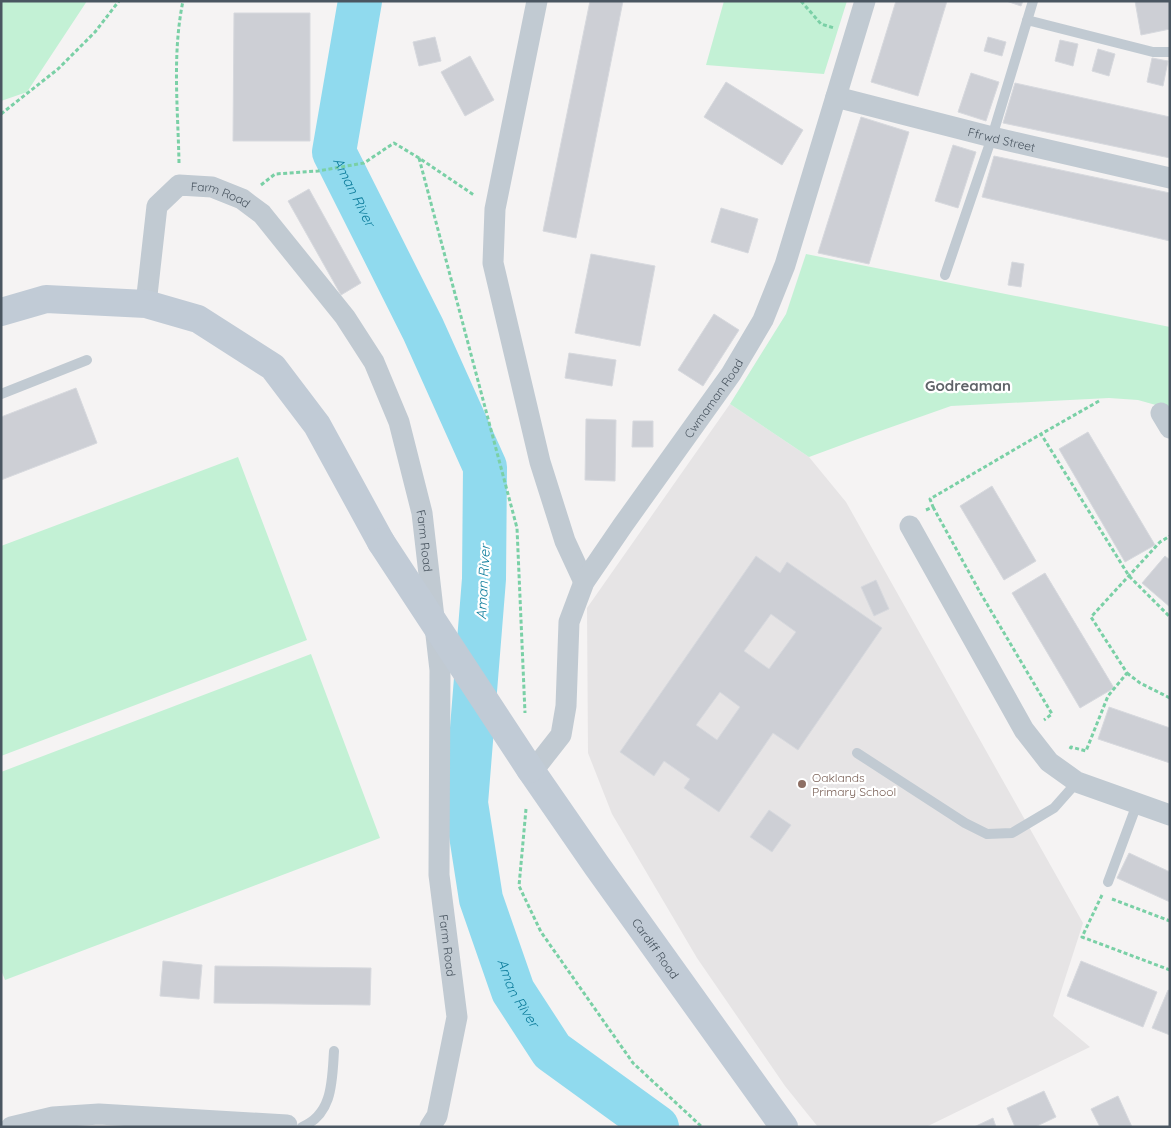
<svg xmlns="http://www.w3.org/2000/svg" width="1171" height="1128" font-family="Quicksand,sans-serif">
	<rect width="100%" height="100%" fill="#f5f3f3"/>
	<path fill="#e6e4e5" d="M730 404 809 457 846 502 1083 923 1053 1016 1090 1047 926 1127H818L785 1086 697 958 612 814 588 753 587 608Z"/>
	<path fill="#c3f1d5" d="M1 1H87L27 92 1 101Z
		M724 1H847L824 74 706 65Z
		M806 254 1170 327V409L1138 400 1109 398 951 406 866 436 809 457 730 404 786 314Z
		M238 457 307 640 1 756V546Z
		M311 654 380 838 5 980 1 970V772Z"/>
	<g fill="none" stroke-linecap="round" stroke-linejoin="round">
		<path stroke="#90daee" stroke-width="44" id="s1" d="M360 1 334 152 423 329 485 467 484 579 466 803 481 899 513 991 552 1051 657 1127"/>
	</g>
	<path fill="#cdcfd5" stroke="#d7d9de" fill-rule="evenodd" d="M590 1H623L576 238 543 231Z
		M896 1H947L918 96 871 82Z
		M1006 1H1023L1021 6Z
		M1135 1H1170V29L1141 35Z
		M234 13H310V141H233Z
		M435 37 441 61 419 66 413 42Z
		M988 37 1006 42 1002 56 984 51Z
		M1060 40 1078 44 1073 66 1055 61Z
		M1098 49 1115 54 1109 76 1092 71Z
		M470 56 494 100 465 116 441 72Z
		M1152 58 1168 61 1163 86 1147 82Z
		M971 73 999 82 986 121 958 112Z
		M726 82 803 130 782 165 704 117Z
		M1015 83 1170 117V158L1003 123Z
		M861 117 909 132 869 264 818 253Z
		M953 145 976 152 958 208 935 201Z
		M994 156 1170 193V241L982 197Z
		M309 189 361 283 341 295 288 201Z
		M721 208 758 219 748 253 711 242Z
		M591 254 655 266 640 346 575 333Z
		M1012 262 1024 264 1021 287 1008 285Z
		M714 314 739 330 703 386 678 370Z
		M569 353 616 360 612 386 565 378Z
		M76 388 97 443 1 480V417Z
		M586 419 616 420 615 481 585 480Z
		M633 421H653V447H632Z
		M1088 432 1155 545 1125 562 1059 449Z
		M992 486 1036 561 1004 580 960 506Z
		M756 556 780 573 787 562 882 628 798 750 773 733 719 812 684 788 690 779 664 761 654 776 620 752ZM771 614 796 632 769 669 744 651ZM720 692 740 707 717 740 696 725Z
		M1165 556 1170 560V607L1142 583Z
		M1045 573 1114 688 1080 708 1012 593Z
		M876 580 889 609 874 616 861 587Z
		M1109 707 1170 728V763L1098 739Z
		M769 810 791 825 772 852 750 837Z
		M1129 853 1170 872V902L1117 878Z
		M163 961 202 965 199 999 160 996Z
		M1081 961 1157 992 1143 1027 1067 996Z
		M215 966 371 968 370 1005 214 1003Z
		M1168 990 1170 991V1035L1152 1028Z
		M1044 1091 1056 1117 1035 1127H1015L1007 1108Z
		M1118 1096 1132 1127H1100L1091 1109Z
		M993 1118 996 1127H974Z"/>
	<g fill="none" stroke-linecap="round" stroke-linejoin="round">
		<path stroke="#7ad0a6" stroke-width="3" stroke-dasharray="4 2.5" stroke-linecap="butt" d="M801 1 821 24 834 28
			M1 114 58 69 95 32 119 1
			M419 158 517 528 525 713
			M179 163C178 109 172 54 183 1
			M261 185 275 174 318 171 364 163 394 143 419 158 474 195
			M1099 401 1041 434 1129 576 1170 617
			M933 507 981 594 1052 714 1044 720
			M926 510 933 507 930 499 1041 434
			M1127 673 1140 683 1170 698
			M1070 749 1071 747 1086 751 1108 696 1127 673 1091 617 1160 542 1170 536
			M526 809 519 886 541 932 633 1063 702 1127
			M1102 895 1082 937 1170 970
			M1112 899 1170 921"/>
		<path stroke="#c1cad2" stroke-width="10" d="M1027 20 1153 52H1170
			M945 275 992 137 1033 1
			M1 394 87 360
			M857 753 965 823 987 834 1012 833 1054 808 1077 782
			M1108 882 1137 804
			M302 1127C333 1114 332 1081 334 1051"/>
		<g stroke="#c1cad2" stroke-width="21">
			<path d="M537 1 495 209 493 263 540 462 565 541 584 582"/>
			<path id="s2" d="M836 97 992 137 1170 178"/>
			<path id="s3" d="M146 304 157 206 179 185 212 187 242 199 262 214 345 317 374 362 399 422 422 513 440 670 439 875 457 1017 437 1116 430 1127"/>
			<path d="M1161 413 1170 428"/>
			<path d="M910 526 1024 730 1049 762 1077 782 1170 815"/>
			<path id="s4" d="M532 772 561 735 566 706 569 622 584 582 623 525 731 374 763 320 785 265 865 1"/>
			<path d="M11 1127 53 1117 99 1114 287 1125"/>
		</g>
		<g stroke="#c1cbd6" stroke-width="28">
			<path d="M1 312 46 299 146 304 198 319 273 367 317 425 381 542"/>
			<path id="s5" d="M530 769 597 866 784 1127"/>
		</g>
		<path stroke="#c1cbd6" stroke-width="28" d="M381 542 530 769"/>
	</g>
	<circle fill="#8d6e63" stroke="#fff" stroke-width="2" cx="802" cy="784" r="5"/>
	<g text-anchor="middle" dominant-baseline="central" stroke-width="4.5" stroke-linejoin="round" paint-order="stroke">
		<g font-size="12" fill="#4a5661" stroke="#fff">
			<text stroke="none"><textPath href="#s2" startOffset="171">Ffrwd Street</textPath></text>
			<text stroke="none"><textPath href="#s3" startOffset="172">Farm Road</textPath></text>
			<text stroke="none"><textPath href="#s4" startOffset="428">Cwmaman Road</textPath></text>
			<text stroke="none"><textPath href="#s3" startOffset="592">Farm Road</textPath></text>
			<text stroke="none"><textPath href="#s3" startOffset="998">Farm Road</textPath></text>
			<text stroke="none"><textPath href="#s5" startOffset="219">Cardiff Road</textPath></text>
		</g>
		<g font-size="12" fill="#785e54" stroke="#fff" text-anchor="start">
			<text x="812" y="777">Oaklands<tspan x="812" dy="14">Primary School</tspan></text>
		</g>
		<g font-size="14" font-style="italic" fill="#0c7c9b" stroke="#fff">
			<text stroke="none"><textPath href="#s1" startOffset="198">Aman River</textPath></text>
			<text transform="translate(483 582) rotate(-87)">Aman River</text>
			<text stroke="none"><textPath href="#s1" startOffset="1038">Aman River</textPath></text>
		</g>
		<g font-size="15" font-weight="bold" fill="#5f6368" stroke="#fff">
			<text x="968" y="385">Godreaman</text>
		</g>
	</g>
	<rect width="1171" height="1128" fill="none" stroke="#4a5661" stroke-width="5"/>
</svg>
